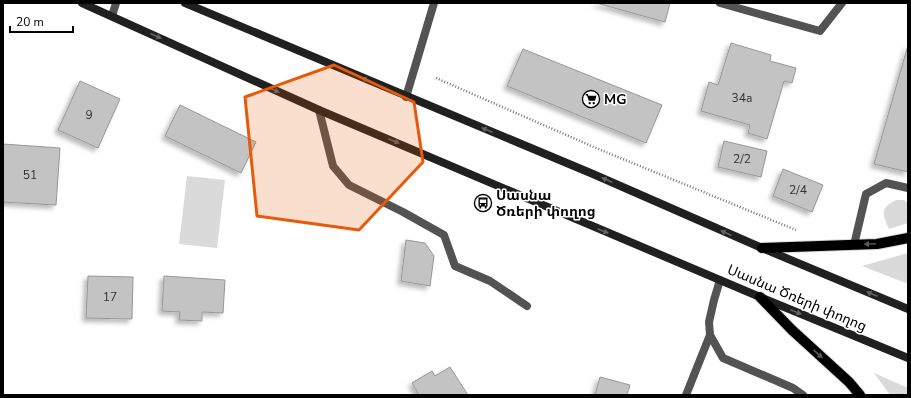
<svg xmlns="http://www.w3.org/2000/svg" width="911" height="398" font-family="'Nunito Sans','Noto Sans Armenian',sans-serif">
	<defs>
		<filter id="shadow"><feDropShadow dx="-3.5" dy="3.5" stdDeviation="2" flood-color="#0004"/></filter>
	</defs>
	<rect width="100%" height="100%" fill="#fff"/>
	<path fill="#dadada" d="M187 176 225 180 217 248 179 244Z
		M896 200H904L908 203V223L889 229C882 214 880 208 896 200Z
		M908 253V284L862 266Z
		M874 373 908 388V395H890Z"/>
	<path fill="#c3c3c3" stroke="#979797" filter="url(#shadow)" d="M596 3H670L665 22Z
		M731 43 771 55 770 61 796 68 792 83 784 81 767 139 748 133 750 125 701 111 709 82 718 85Z
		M908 45V172L874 164Z
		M523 49 662 105 646 143 507 86Z
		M80 81 120 99 98 148 58 130Z
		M180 105 256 142 241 173 165 136Z
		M724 141 767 151 761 177 718 167Z
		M3 144 60 148 56 205 3 202Z
		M783 169 823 185 812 212 773 196Z
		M406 240 425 243 434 256 430 286 401 281Z
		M88 276 133 277 132 319 86 318Z
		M164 276 225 280 223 313 202 312V321L179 320 180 312 162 311Z
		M450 367 468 395H419L412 383 432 371 435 376Z
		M600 377 630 385 627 395H595Z"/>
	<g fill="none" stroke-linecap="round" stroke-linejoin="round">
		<g stroke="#dbdbdb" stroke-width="12">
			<path id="primary" d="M762 248 877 244 908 238
				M760 297 792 330 849 382 860 395"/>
		</g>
		<path stroke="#757575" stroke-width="2.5" stroke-dasharray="1 2" stroke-linecap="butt" d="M436 78 596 148 796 230"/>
		<path stroke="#535353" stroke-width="8" d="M720 3 820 31 842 3
			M112 16 116 3
			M406 97 434 3
			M319 110 333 166 349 185 403 212 444 235 455 266 490 281 527 306
			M854 245 866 194 886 183 908 188
			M720 280 714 300 709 322 710 335 723 358 793 388 803 395
			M686 395 710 335"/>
		<path stroke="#202020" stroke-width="8" d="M82 3 319 110 760 297 908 358
			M185 3 593 174 762 248 908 309"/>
		<use href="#primary" stroke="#000" stroke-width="10"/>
	</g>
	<defs><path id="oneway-solid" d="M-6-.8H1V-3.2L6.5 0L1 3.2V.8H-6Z"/></defs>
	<g fill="#636363">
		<use href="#oneway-solid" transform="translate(156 36) rotate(24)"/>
		<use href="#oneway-solid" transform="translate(367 80) rotate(-157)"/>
		<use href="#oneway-solid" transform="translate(274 90) rotate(24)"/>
		<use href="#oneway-solid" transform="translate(487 130) rotate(-157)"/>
		<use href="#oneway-solid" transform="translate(394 141) rotate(23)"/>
		<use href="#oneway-solid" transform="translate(607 180) rotate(-156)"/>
		<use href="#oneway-solid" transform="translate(603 231) rotate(23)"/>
		<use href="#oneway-solid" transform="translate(726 233) rotate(-156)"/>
		<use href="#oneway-solid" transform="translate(872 294) rotate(-158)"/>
		<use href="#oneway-solid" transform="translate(796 312) rotate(22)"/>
	</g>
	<g fill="#595959">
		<use href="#oneway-solid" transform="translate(870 244) rotate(178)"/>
		<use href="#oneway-solid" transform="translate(818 354) rotate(43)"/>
	</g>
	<path fill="#e8590c" fill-opacity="0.2" stroke="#e8590c" stroke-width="3" stroke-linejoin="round" d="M334 65 414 102 423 162 359 230 257 216 245 97Z"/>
	<defs>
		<g id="supermarket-ring" transform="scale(0.9)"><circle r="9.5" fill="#fff" stroke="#000" stroke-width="1.5"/><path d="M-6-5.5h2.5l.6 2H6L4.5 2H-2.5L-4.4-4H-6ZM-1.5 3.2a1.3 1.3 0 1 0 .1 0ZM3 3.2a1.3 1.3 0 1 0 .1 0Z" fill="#000"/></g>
		<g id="bus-ring" transform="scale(0.9)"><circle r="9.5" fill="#fff" stroke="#000" stroke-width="1.5"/><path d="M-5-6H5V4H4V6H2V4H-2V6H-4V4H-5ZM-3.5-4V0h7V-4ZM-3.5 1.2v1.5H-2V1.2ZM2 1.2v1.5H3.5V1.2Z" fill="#000"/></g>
	</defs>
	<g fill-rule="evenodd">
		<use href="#supermarket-ring" x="591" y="99"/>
		<use href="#bus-ring" x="483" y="203"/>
	</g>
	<g text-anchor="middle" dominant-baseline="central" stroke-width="3" stroke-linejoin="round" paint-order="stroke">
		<g font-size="12" fill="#313131">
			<text x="742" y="98">34a</text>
			<text x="89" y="115">9</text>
			<text x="742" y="159">2/2</text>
			<text x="30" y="175">51</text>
			<text x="798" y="190">2/4</text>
			<text x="110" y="297">17</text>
		</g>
		<g font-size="14" font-weight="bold" fill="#000" stroke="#fff" text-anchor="start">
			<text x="604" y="99">MG</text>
			<text x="496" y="195">Սասնա<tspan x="496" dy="16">Ծռերի փողոց</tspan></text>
		</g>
		<g font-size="14" fill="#000" stroke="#fff">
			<text transform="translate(797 298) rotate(23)">Սասնա Ծռերի փողոց</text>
		</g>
	</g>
	<rect width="911" height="398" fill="none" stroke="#000000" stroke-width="8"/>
	<path d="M10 26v6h63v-6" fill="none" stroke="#000000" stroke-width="2"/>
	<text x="16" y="26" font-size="12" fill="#000000" stroke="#ffffff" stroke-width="3" paint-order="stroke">20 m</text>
</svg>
